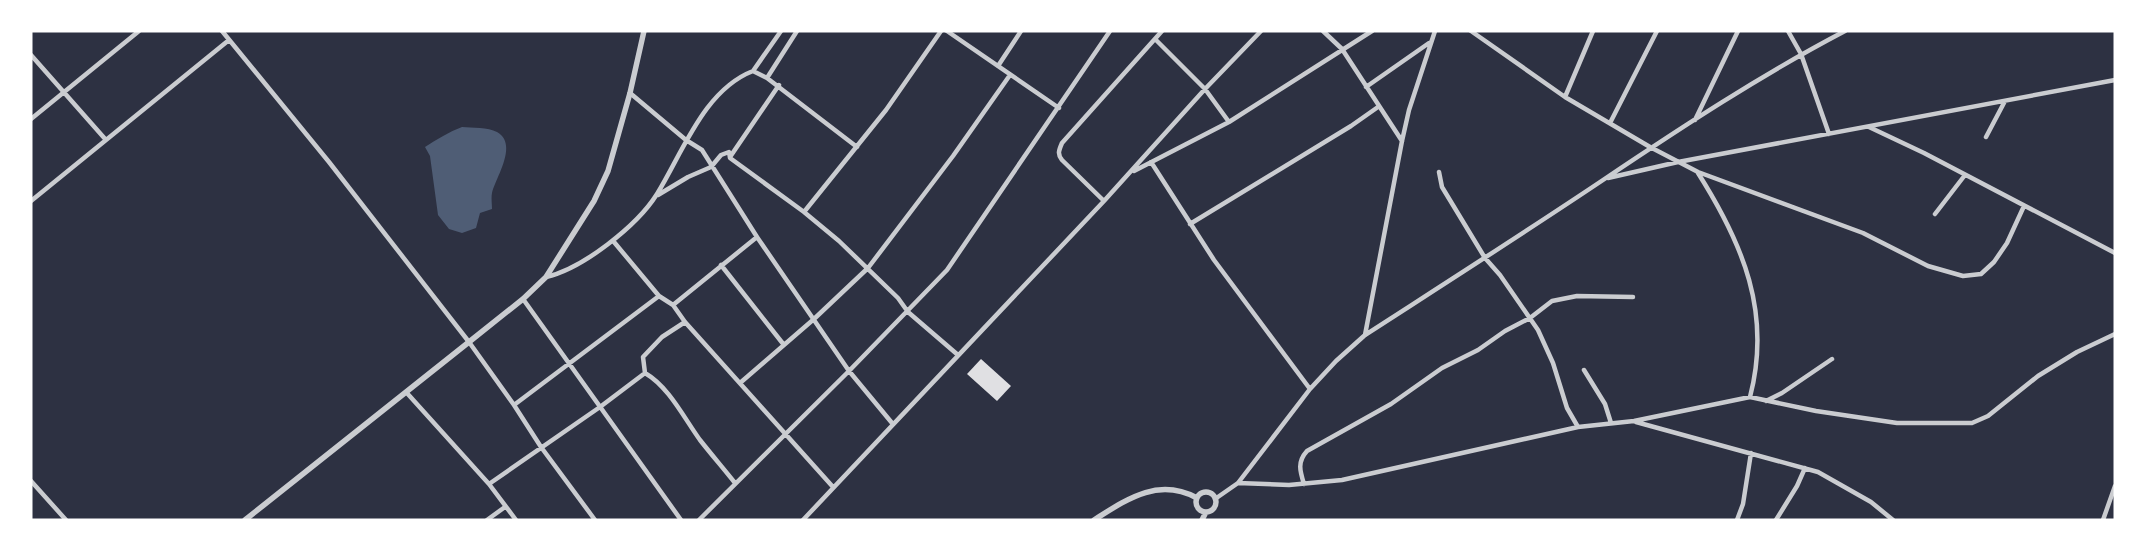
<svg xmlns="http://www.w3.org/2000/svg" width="2146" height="551" font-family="'Golos Text',sans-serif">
	<rect width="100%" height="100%" fill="#2d3142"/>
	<path fill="#4f5d75" d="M462 127C472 128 488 127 497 132 519 144 495 179 492 193 491 198 492 204 492 209L480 213 476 228 462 233 449 229 438 215 430 156 425 147C437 139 449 132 462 127Z"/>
	<path fill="#e0e0e3" d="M981 359 1011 386 997 401 967 374Z"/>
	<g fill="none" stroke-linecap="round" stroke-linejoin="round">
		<path stroke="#caccd0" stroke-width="4.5" d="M222 31 329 162 469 342 514 405 541 447 595 520
			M947 31 1059 108
			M1323 31 1342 49 1402 141
			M1471 31 1565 97 1650 147 1698 172 1863 233 1928 266 1963 276 1981 274 1994 262 2007 243 2024 206
			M1788 31 1801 54 1829 134
			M1155 39 1205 89 1229 122
			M31 55 106 140
			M998 66 1021 31
			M753 71 781 31
			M767 78 797 31
			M1366 87 1429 43
			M630 93 686 140 702 150 757 237 849 371 892 423
			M1565 97 1593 31
			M31 119 139 31
			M1695 120 1738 31
			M1610 123 1657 31
			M1869 127 1924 153 2115 253
			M1986 137 2005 101
			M730 157 779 85
			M1151 162 1214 260 1310 389
			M1134 171 1229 122 1372 31
			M1439 172 1442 187 1485 258 1500 275 1538 330 1553 363 1567 408 1578 427
			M1698 173C1743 244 1772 313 1750 397
			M1608 178 1678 162 2115 80
			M658 195 688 177 711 167 721 155 729 152 730 158 804 212 839 241 898 298 908 312 958 355
			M31 201 229 40
			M1104 201 1062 160C1057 154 1059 150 1062 143L1162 31
			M804 212 886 110 941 31
			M1935 214 1965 175
			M1190 224 1351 126 1378 107
			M614 242 659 296 673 305 685 322 833 487
			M721 265 784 345
			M546 277C582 269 637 226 657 194 683 152 704 90 753 71L767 78 857 147
			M523 299 681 520
			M673 305 757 237
			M1365 335 1402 141 1409 110 1435 31
			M1584 370 1605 404 1611 423
			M645 373 643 357 662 337 685 322
			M740 383 814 319 868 268 953 156 1010 75
			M406 392 489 484 516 520
			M1766 401 1782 393 1832 359
			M514 405 659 296
			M1636 422 1818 472 1871 502 1893 520
			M31 481 66 520
			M1238 483 1289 485 1342 480 1578 427 1634 421 1750 397 1816 411 1897 423H1972L1988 416 2038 376 2077 352 2115 334
			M489 484 600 407 645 373C669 387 684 418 700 440 711 454 723 468 735 483
			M1304 484C1300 471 1297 462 1307 451L1391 404 1442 368 1478 350 1505 331 1530 318 1552 301 1577 296 1633 297
			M1215 499 1238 483 1310 389 1336 361 1365 335C1444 284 1524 233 1603 180 1682 127 1761 75 1845 31
			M487 520 505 507
			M699 520 849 371 947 270 1110 31
			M803 520 1104 201 1205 89 1261 31
			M1737 520 1743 504 1751 453
			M1776 520 1797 486 1805 468
			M2103 520 2115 486"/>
		<path stroke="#caccd0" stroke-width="5.5" d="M1196 502a10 10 0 1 1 20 0a10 10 0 1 1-20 0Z
			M245 520 469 342 523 299 546 277 594 201 608 171 630 93 644 31
			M1094 520C1127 499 1158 477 1197 498
			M1202 520 1206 512"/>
	</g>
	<rect width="2146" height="551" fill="none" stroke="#ffffff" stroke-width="65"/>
</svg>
